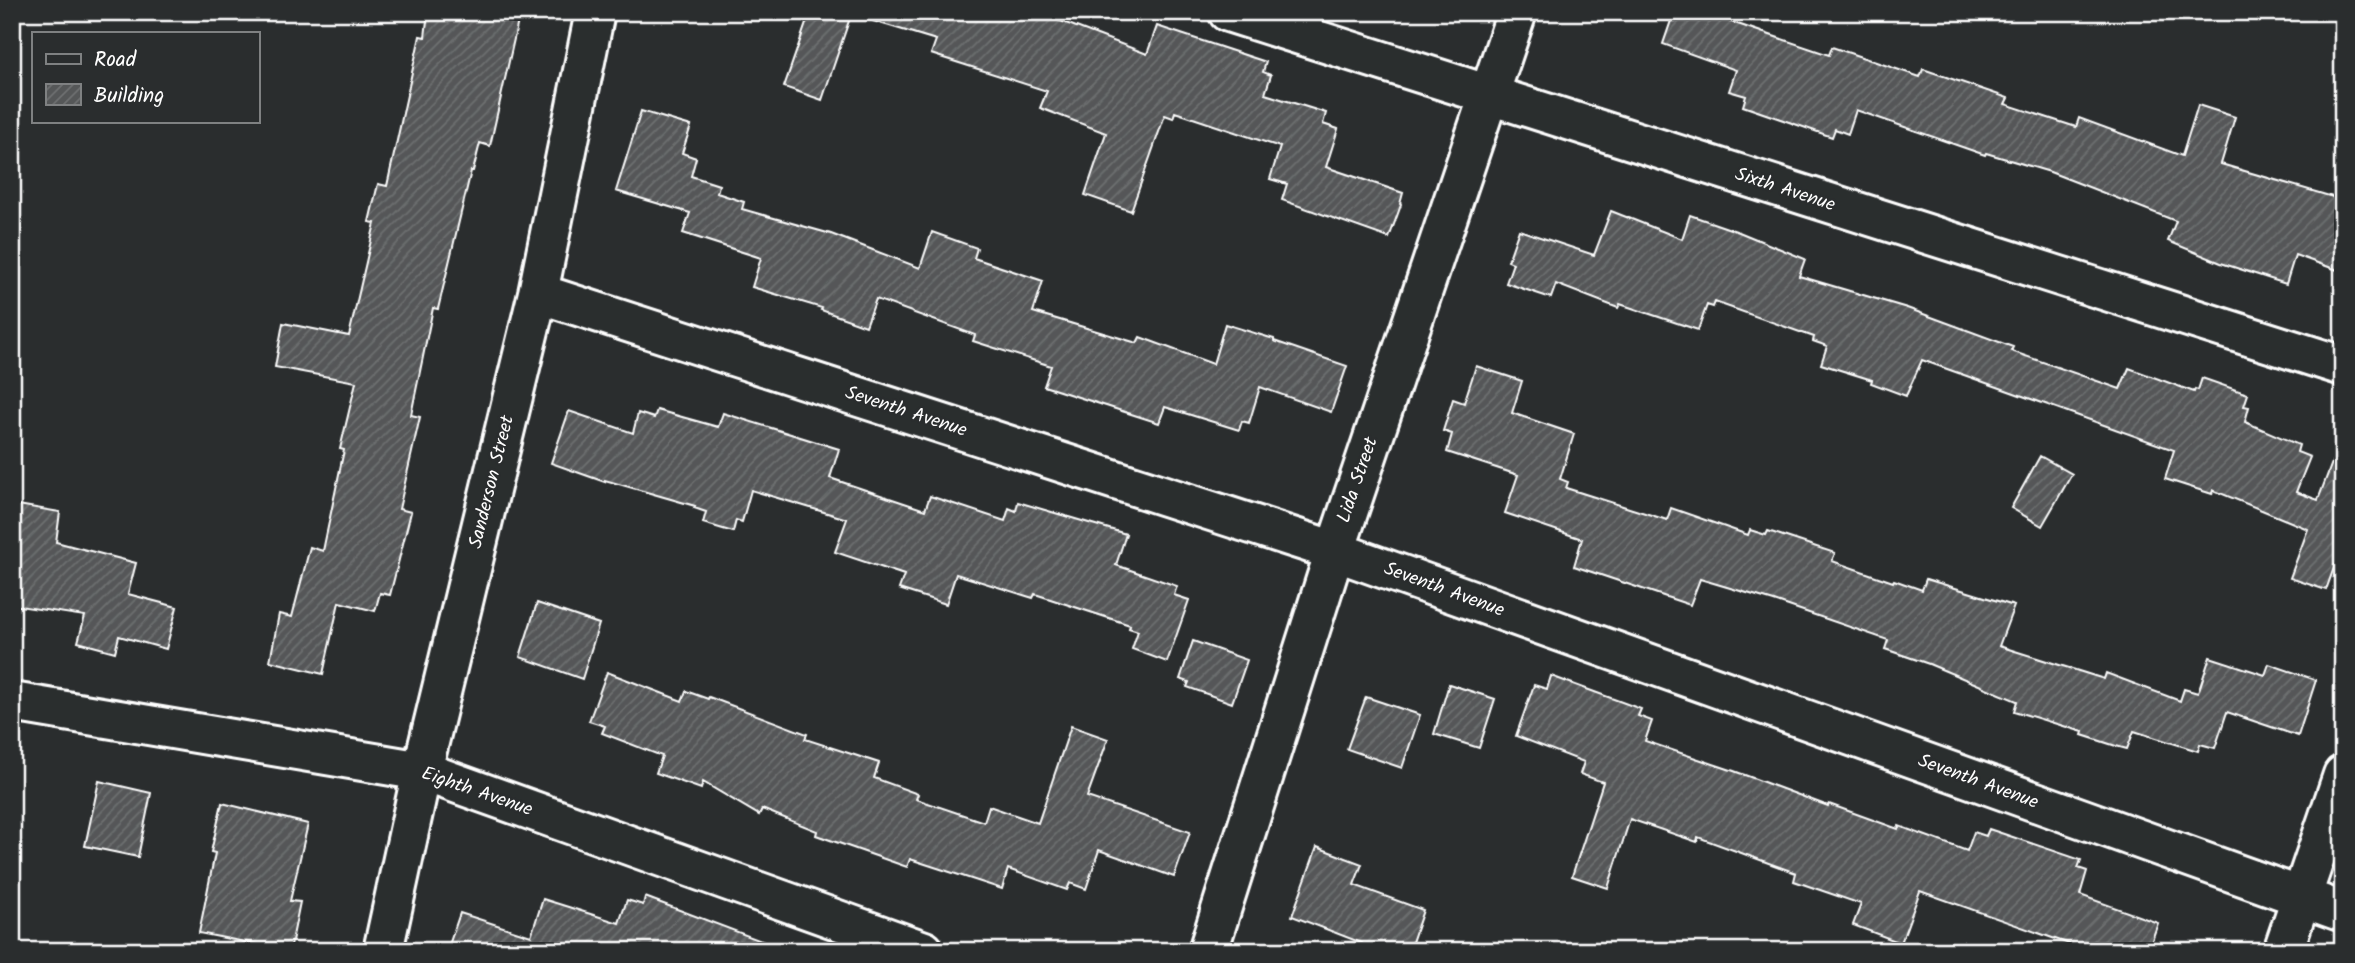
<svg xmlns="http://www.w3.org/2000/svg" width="2355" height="963" font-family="Kalam,sans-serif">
	<defs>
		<pattern id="building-hatch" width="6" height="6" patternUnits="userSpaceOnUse" patternTransform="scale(1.75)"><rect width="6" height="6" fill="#555758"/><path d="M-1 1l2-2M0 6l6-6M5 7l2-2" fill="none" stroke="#6e7071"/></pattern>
	</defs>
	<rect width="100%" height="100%" fill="#2a2d2e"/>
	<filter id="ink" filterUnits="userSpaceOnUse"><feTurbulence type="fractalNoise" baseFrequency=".0143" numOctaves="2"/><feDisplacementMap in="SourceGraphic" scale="14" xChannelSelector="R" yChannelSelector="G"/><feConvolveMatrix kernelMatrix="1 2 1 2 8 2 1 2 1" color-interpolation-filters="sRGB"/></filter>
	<g filter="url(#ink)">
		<path fill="url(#building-hatch)" stroke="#fff" stroke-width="2" d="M428 12H520L490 146 480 143 473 171H471L438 309 433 308 411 415 420 417 399 509 411 512 390 595 380 593 375 611 339 602 323 674 270 661 279 614 292 617 310 547 323 551 344 450 340 449 356 382 275 367 283 323 349 336 375 223 369 222 378 184 387 186 420 36 425 37Z
			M810 12H852L822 100 784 87Z
			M874 12H1037L1147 54 1157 26 1266 62 1263 72 1271 75 1265 94 1326 113 1323 124 1338 129 1326 167 1403 193 1400 204 1401 205 1389 238 1282 200 1287 184 1270 179 1280 147 1175 112 1173 118 1165 115 1131 211 1085 195 1106 133 1040 108 1047 91 931 54 936 40 873 21Z
			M1674 12H1725L1723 19 1829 55 1832 47 1920 77 1923 69 2008 98 2005 104 2076 127 2079 118 2182 156 2198 105 2235 117 2221 164 2343 200V272L2295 255 2286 284 2221 263 2168 241 2176 221 2050 172 1986 153 1985 155 1856 110 1848 134 1835 129 1832 137 1743 106 1746 96 1729 91 1736 70 1663 44Z
			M641 111 691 126 682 153 696 158 691 176 719 185 717 193 744 202 742 209 831 234 920 268 932 232 977 248 974 258 1043 281 1033 312 1137 343 1140 337 1213 364 1225 324 1274 339V341L1347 366 1331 412 1260 387 1249 423 1242 421 1239 430 1165 407 1159 423 1044 386 1051 366 973 341 975 335 876 299 866 326 821 310 822 308 752 287 761 258 683 233 690 213 616 191Z
			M1611 211 1682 239 1690 215 1739 232 1805 259 1799 276 1907 308 2013 347 2011 351 2120 389 2129 368 2194 392 2195 389 2198 390 2202 378 2248 394 2244 406 2249 407 2245 422 2299 445 2297 452 2310 457 2296 492 2318 500 2339 444 2343 445V567L2335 565 2326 590 2290 578 2308 529 2213 490 2212 494 2165 479 2174 450 1922 360 1906 396 1871 383 1872 380 1821 364 1827 346 1813 341 1814 337 1715 302 1713 307 1707 305 1698 330 1620 304 1618 308 1556 284 1551 298 1506 283 1513 263 1508 261 1519 230 1594 255Z
			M1476 366 1522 381 1512 413 1574 434 1560 479 1568 482 1566 488 1667 520 1671 508 1748 535 1750 530 1766 535 1768 531 1835 553 1832 561 1893 582 1894 580 1922 590 1926 579 2014 606 1999 646 2104 679 2106 673 2180 701 2184 689 2198 693 2210 657 2265 675 2269 664 2316 680 2298 736 2227 712 2215 748 2200 744 2198 751 2134 731 2127 749 2116 746 2082 735 2083 732 2014 711 2017 701 1929 664 1885 649 1888 640 1774 601 1700 579 1690 605 1574 566 1582 539 1505 513 1518 475 1447 452 1452 434 1443 431 1453 399 1464 403Z
			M657 410 718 427 723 413 839 449 830 478 925 510 930 496 1005 521 1009 508 1016 511 1018 502 1126 534 1116 565 1177 586 1174 595 1189 600 1167 662 1132 649 1138 631 1129 628 1130 625 1035 594 1033 598 956 574 946 604 899 589 904 575 835 552 847 519 751 490 742 522 736 520 733 532 703 523 706 512 694 508 695 506 605 480V482L551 463 569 411 633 433 638 413 654 418Z
			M2040 456 2072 474 2042 526 2011 508Z
			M12 504 60 512 56 542 136 563 128 594 177 607 166 649 119 636 115 652 78 642 85 616 12 605Z
			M537 603 599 624 582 679 520 657Z
			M1193 641 1247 660 1232 703 1187 687 1189 682 1180 679Z
			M607 672 682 701 686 691 708 699 709 697 807 734 805 739 879 763 874 778 918 794 916 799 984 822 989 806 1038 823 1071 726 1108 739 1087 797 1190 832 1174 877 1099 850 1086 889 1070 883 1067 890 1008 869 1002 889 910 859 907 867 816 835 817 831 762 809 759 815 703 782 701 789 656 773 662 756 602 733 605 726 589 721Z
			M1551 676 1641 709 1638 716 1652 721 1645 741 1734 771 1828 806 1829 804 1898 829 1899 826 1967 851 1974 832 1986 836 1989 829 2081 860 2078 868 2087 871 2080 895 2158 923 2148 951H2089L1920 891 1901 943 1853 925 1861 904 1794 881 1796 873 1698 837 1697 842 1630 819 1608 888 1572 876 1603 782 1580 774 1584 762 1516 736 1534 685 1547 689Z
			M1449 684 1495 699 1479 748 1434 734Z
			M1366 697 1420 715 1402 768 1347 749Z
			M99 781 151 793 138 857 85 846Z
			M222 803 308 824 290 901 300 902 290 951 199 933 215 853 211 852Z
			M1317 847 1362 864 1354 885 1423 910 1409 951H1359L1362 943 1292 916Z
			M645 897 780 948V951H447L460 913 531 936 543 899 619 923 627 900 643 905Z"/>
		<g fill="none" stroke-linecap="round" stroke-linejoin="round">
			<g stroke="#fff" stroke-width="44">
				<path id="minor" d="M1228 12 2343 366
					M538 293 1335 551 2343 912
					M12 702 422 771 924 951
					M383 951 422 771 538 293 595 12
					M1208 951 1335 551 1517 12
					M2283 951 2343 775"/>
			</g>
			<use href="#minor" stroke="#2a2d2e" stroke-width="38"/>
		</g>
	</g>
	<g text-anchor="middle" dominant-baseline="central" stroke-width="5" stroke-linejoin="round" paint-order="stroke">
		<g font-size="19" fill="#fff" stroke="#2a2d2e">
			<text transform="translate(1785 190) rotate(18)">Sixth Avenue</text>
			<text transform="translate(906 412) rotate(18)">Seventh Avenue</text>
			<text transform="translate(1358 480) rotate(-71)">Lida Street</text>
			<text transform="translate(492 482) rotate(-76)">Sanderson Street</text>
			<text transform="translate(1444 590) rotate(20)">Seventh Avenue</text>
			<text transform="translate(1978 782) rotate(20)">Seventh Avenue</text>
			<text transform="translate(477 792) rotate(19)">Eighth Avenue</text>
		</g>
	</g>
	<rect width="2355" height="963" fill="none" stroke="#2a2d2e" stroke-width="42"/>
	<rect x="21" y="21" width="2313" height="921" fill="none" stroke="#fff" stroke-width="2.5" filter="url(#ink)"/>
	<rect x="32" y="32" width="228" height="91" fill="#2a2d2e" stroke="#7f8182" stroke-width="2"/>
	<rect x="46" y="54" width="35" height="10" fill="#2a2d2e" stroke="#7f8182" stroke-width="2"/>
	<text x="94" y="66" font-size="21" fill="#ffffff">Road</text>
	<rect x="46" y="84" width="35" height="21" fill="url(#building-hatch)" stroke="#7f8182" stroke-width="2"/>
	<text x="94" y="102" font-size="21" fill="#ffffff">Building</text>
</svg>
